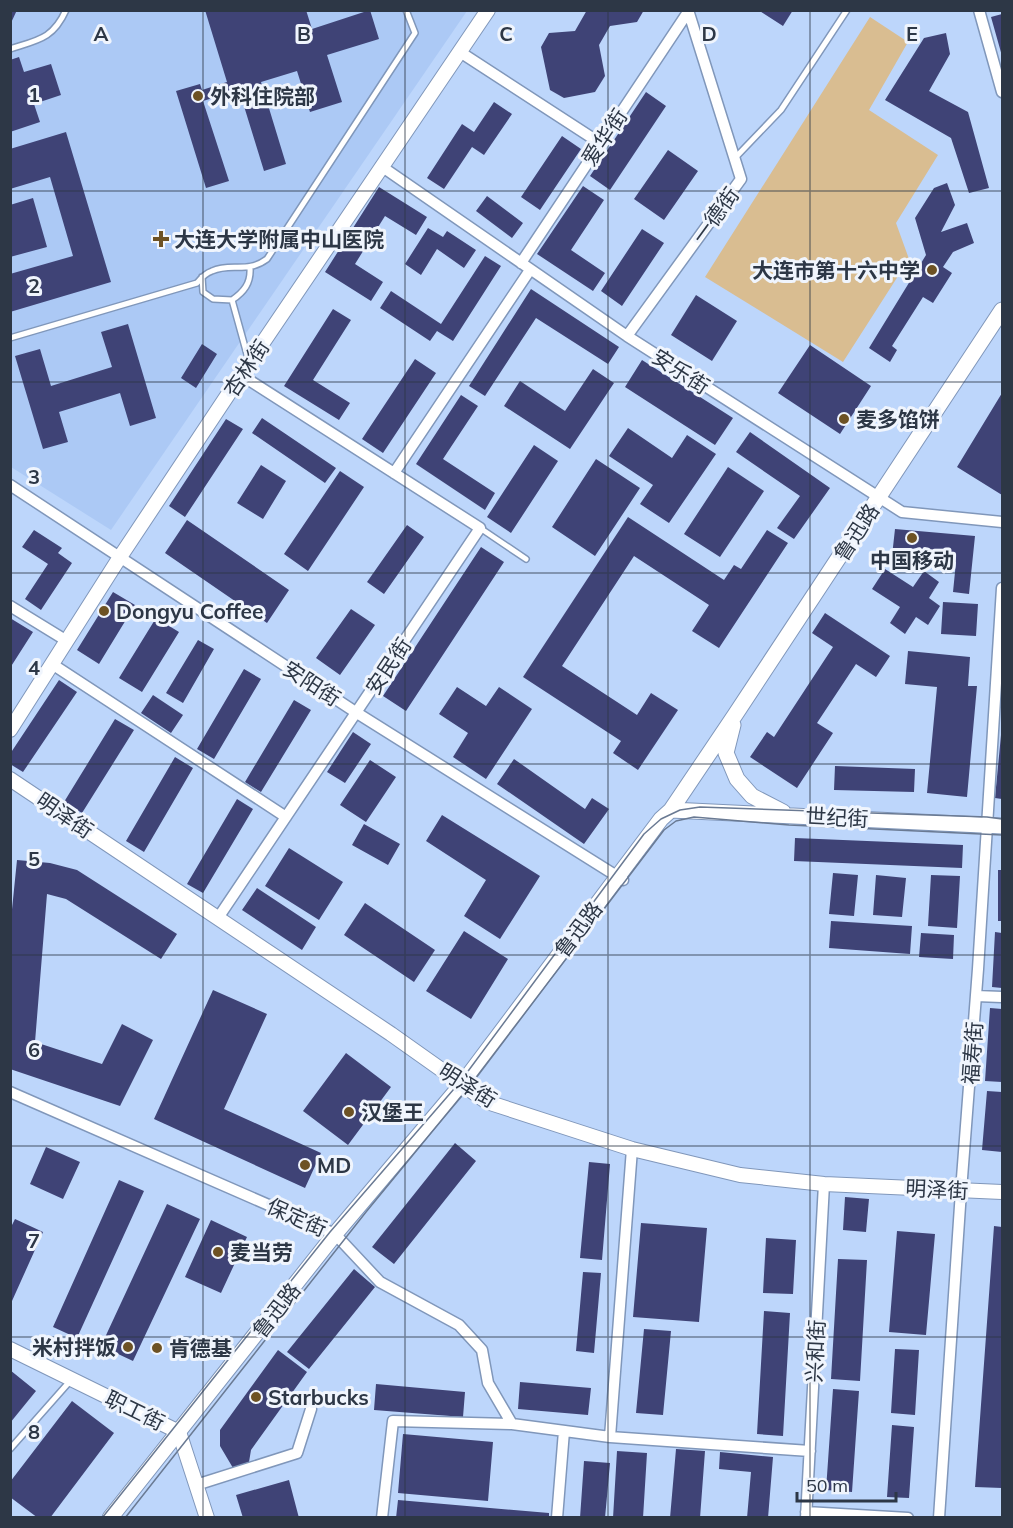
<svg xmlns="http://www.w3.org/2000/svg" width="1013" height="1528" font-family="Mulish,'Noto Sans SC',sans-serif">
	<rect width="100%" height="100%" fill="#bdd6fb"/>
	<path fill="#acc9f5" d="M10 11H467L111 530 11 467Z"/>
	<path fill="#d9bd91" d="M870 17 908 42 869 110 938 155 896 223 909 259 843 362 705 277Z"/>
	<path fill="#3f4376" d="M10 10H17L10 25Z
		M205 10H306L312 29 370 10 379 39 327 55 342 102 310 112 297 71 261 82 286 164 264 171 239 90 203 101 229 181 206 188 176 91 200 84 202 90 227 82Z
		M587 10H644L637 22 610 26 599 45 605 76 595 92 564 98 550 90 541 47 549 33 575 31Z
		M758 10H793L783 26Z
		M1002 14V56L991 17Z
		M946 33 950 54 929 91 968 112 989 188 969 193 951 138 885 100 924 38Z
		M19 57 24 72 51 64 61 95 34 104 40 122 10 132V60Z
		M646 92 666 106 610 190 590 176Z
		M494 102 512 114 484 155 472 147 444 189 427 178 462 124 474 132Z
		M66 132 111 282 10 312V274L73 256 50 177 10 189V149Z
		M562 136 581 149 540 210 521 197Z
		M668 150 698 171 664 220 634 199Z
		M947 183 955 205 941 232 967 223 974 243 953 252 943 267 952 273 933 303 923 297 892 346 897 350 890 362 869 348 926 255 915 218 934 188Z
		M583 186 604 200 571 250 605 273 593 291 537 254Z
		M379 187 427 217 416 235 385 216 355 264 383 282 371 301 325 272Z
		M487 196 523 223 512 238 476 211Z
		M33 198 47 247 10 257V205Z
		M428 228 443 237 447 231 476 250 464 268 437 249 421 275 405 264Z
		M642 229 664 243 622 306 601 291Z
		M485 256 501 266 453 341 437 331 430 341 380 308 391 291 441 324Z
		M531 289 619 347 608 364 536 318 485 396 469 386Z
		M696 295 737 321 712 361 671 335Z
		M333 309 351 320 313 380 350 403 339 420 284 386Z
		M128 324 156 418 130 426 120 393 59 412 68 442 43 449 15 356 40 349 51 386 112 367 101 332Z
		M202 344 217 354 196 388 181 378Z
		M810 345 871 386 840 434 778 393Z
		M415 359 436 373 383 453 362 439Z
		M642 360 733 418 715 445 625 387Z
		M593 369 614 383 570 449 504 406 520 381 565 411Z
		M1002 393V495L957 467Z
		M461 395 478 406 443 459 495 493 485 510 416 464Z
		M262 418 336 468 325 483 252 433Z
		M226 419 243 429 185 517 169 506Z
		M628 428 672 458 687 435 716 454 669 523 640 504 653 485 609 456Z
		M750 432 830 488 794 539 777 528 800 496 736 452Z
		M534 445 558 461 511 533 487 517Z
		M596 459 640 488 595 556 552 527Z
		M261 465 286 481 263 519 237 503Z
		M728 467 764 491 720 557 684 534Z
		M340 471 364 487 308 571 284 554Z
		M628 517 724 580 734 565 741 569 767 530 788 543 719 648 692 631 709 605 634 556 562 666 637 715 651 693 678 710 638 770 613 753 621 741 523 677Z
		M187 520 289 590 267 623 165 553Z
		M407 525 424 537 384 594 367 582Z
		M895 529 975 536 969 594 953 592 956 562 892 556Z
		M34 530 62 548 58 553 72 563 41 610 25 599 48 564 22 547Z
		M481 547 504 562 406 711 383 696Z
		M885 569 913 587 924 571 939 582 929 598 940 606 928 625 916 617 905 634 890 623 900 607 872 589Z
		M113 592 135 605 99 664 77 650Z
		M943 602 978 604 976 636 941 634Z
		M351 609 375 625 340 675 316 658Z
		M825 613 890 656 876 677 856 664 817 723 833 733 797 788 750 757 767 732 774 737 833 647 812 633Z
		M10 618 33 632 10 668Z
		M156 618 179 632 142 692 119 678Z
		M198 640 214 649 183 703 166 693Z
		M908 651 970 657 968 686H977L967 797 927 793 937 687 905 684Z
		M244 669 261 679 214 759 197 749Z
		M59 680 77 692 23 772 10 764V754Z
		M457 687 486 706 499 687 532 709 486 779 453 757 468 733 439 714Z
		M153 695 183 715 171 733 141 713Z
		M294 700 311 710 261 792 245 782Z
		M115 719 134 730 82 813 64 802Z
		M353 732 371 744 345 783 327 772Z
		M1001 735H1002V799L995 798Z
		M175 757 193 768 144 852 126 841Z
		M514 759 585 809 592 798 609 809 584 844 497 784Z
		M370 760 396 777 366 822 340 805Z
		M835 766 915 769 914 792 834 790Z
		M237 799 253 809 203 893 187 884Z
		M442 815 540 876 500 939 464 916 486 880 426 841Z
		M364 824 400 844 388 865 352 845Z
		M795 838 963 845 962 868 794 861Z
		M289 848 343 882 319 920 265 886Z
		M17 860 50 863 77 870 177 934 161 959 66 899 47 894 35 1042 102 1064 122 1024 153 1040 120 1106 10 1069V929Z
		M998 870H1002V921H998Z
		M833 873 858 875 854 916 829 914Z
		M876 875 906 878 902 917 873 915Z
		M931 875 960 876 957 928 928 926Z
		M257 888 316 927 302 950 242 910Z
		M365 903 435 950 414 982 344 935Z
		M831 921 912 926 910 954 829 948Z
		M464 931 508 959 471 1019 426 991Z
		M995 932 1002 933V988L992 987Z
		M921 933 954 935 953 959 919 957Z
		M213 990 267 1014 224 1109 321 1153 305 1188 154 1119Z
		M990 1008 1002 1009V1082L985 1081Z
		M346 1053 391 1087 348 1145 303 1111Z
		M987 1091 1002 1092V1152L982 1150Z
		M455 1143 476 1161 394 1264 372 1247Z
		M46 1147 80 1162 63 1199 30 1184Z
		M589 1162 610 1164 602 1260 580 1258Z
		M119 1180 144 1191 77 1338 53 1327Z
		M845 1197 869 1199 866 1232 843 1230Z
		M167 1204 200 1219 133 1361 101 1346Z
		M15 1219 43 1232 12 1301H10V1229Z
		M211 1220 247 1237 221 1293 185 1277Z
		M641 1223 707 1228 699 1322 633 1317Z
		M994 1226 1002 1227V1488L975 1487Z
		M897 1231 935 1234 926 1335 889 1332Z
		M766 1238 796 1240 793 1294 763 1293Z
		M838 1259 867 1260 860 1381 831 1379Z
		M354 1269 375 1287 309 1369 287 1352Z
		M583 1272 601 1273 594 1353 576 1351Z
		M764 1311 790 1313 783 1436 757 1434Z
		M644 1329 671 1331 663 1415 636 1413Z
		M895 1349 919 1350 915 1415 891 1413Z
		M278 1350 307 1372 251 1450 249 1462 233 1468 220 1446V1430Z
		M10 1370 36 1391 10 1423Z
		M520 1382 591 1388 588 1415 518 1409Z
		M376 1384 465 1392 463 1417 374 1410Z
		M833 1389 859 1391 852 1492 826 1490Z
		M72 1401 114 1433 50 1518H38L10 1497V1482Z
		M892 1425 914 1427 909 1498 887 1497Z
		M403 1434 493 1442 488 1501 398 1493Z
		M676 1449 705 1451 700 1518H670Z
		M617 1451 647 1453 643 1518H613Z
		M720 1452 773 1457 768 1518H747L751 1472 719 1469Z
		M584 1461 610 1463 605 1518H580Z
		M289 1480 299 1518H243L236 1495Z
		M398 1500 549 1513V1518H396Z"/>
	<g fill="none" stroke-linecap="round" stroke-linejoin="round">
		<g stroke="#8097ba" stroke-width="8">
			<path id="service" d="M10 49C38 40 53 39 66 10
				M735 158 781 110 847 10
				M202 277 203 292 213 299 232 300C244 292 251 283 250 268
				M232 300 248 358
				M10 338 197 283C201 278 206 273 212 271 231 262 247 274 267 259L415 33 406 10
				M480 528 526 559
				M10 1449 71 1380"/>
		</g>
		<g stroke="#8097ba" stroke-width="13">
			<path id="minor" d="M979 10 1002 92
				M460 52 600 143
				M381 166 627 336 902 512 1002 522
				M521 263 688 12
				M627 336 741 179 688 10
				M394 473 530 270
				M10 485 357 713 623 880
				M10 606 67 641
				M52 664 286 817
				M218 918 480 528 241 375
				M976 996 1002 997
				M10 1092 335 1234 380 1282 459 1325 482 1350 488 1383 512 1424
				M610 1437 632 1149
				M196 1485 297 1453 311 1409
				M806 1512 908 1518
				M382 1518 393 1421 512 1424 610 1437 810 1451
				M557 1518 564 1431
				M806 1518 824 1184
				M939 1518 961 1191 978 969 1002 588"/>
		</g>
		<g stroke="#8097ba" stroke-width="16">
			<path id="tertiary" d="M10 730 120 557 241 375 488 10
				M10 779 391 1034 487 1102 632 1149 740 1175 824 1184 1002 1192
				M10 1349 179 1432 207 1518"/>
		</g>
		<g stroke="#8097ba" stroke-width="17">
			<path id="secondary" d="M733 725 726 753 737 779 752 796 783 812
				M671 810 1002 826
				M110 1518 335 1234 462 1084 661 819 671 810 735 715 1002 310"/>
		</g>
		<use href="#service" stroke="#fff" stroke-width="5"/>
		<use href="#minor" stroke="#fff" stroke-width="10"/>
		<use href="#tertiary" stroke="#fff" stroke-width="14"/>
		<use href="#secondary" stroke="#fff" stroke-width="15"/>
		<path stroke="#6a7a93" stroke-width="1.5" d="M102 1518 330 1232 460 1082 644 834 661 819 680 810 700 807 987 817 1002 819
			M125 1518 366 1212 468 1088 664 830 676 821 694 817 789 825 1002 835"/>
	</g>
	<path fill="none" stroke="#2d3746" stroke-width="1.5" stroke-opacity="0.55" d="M203 10V1518M405 10V1518M608 10V1518M810 10V1518M10 191H1002M10 382H1002M10 573H1002M10 764H1002M10 955H1002M10 1146H1002M10 1337H1002"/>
	<g fill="#6d5224" stroke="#f0f5fd" stroke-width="2">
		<circle cx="198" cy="96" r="6"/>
		<path d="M158 230h6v6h6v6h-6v6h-6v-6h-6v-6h6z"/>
		<circle cx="932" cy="270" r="6"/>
		<circle cx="844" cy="419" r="6"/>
		<circle cx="912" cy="538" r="6"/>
		<circle cx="104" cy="611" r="6"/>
		<circle cx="349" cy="1112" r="6"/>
		<circle cx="305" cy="1165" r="6"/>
		<circle cx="218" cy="1252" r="6"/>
		<circle cx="128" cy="1347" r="6"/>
		<circle cx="157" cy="1348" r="6"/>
		<circle cx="256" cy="1397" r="6"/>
	</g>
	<g text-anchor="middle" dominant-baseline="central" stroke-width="6" stroke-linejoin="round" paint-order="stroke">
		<g font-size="21" font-weight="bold" fill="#2d3746" stroke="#f0f5fd" text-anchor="start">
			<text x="210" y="96">外科住院部</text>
			<text x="174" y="239">大连大学附属中山医院</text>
			<text x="920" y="270" text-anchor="end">大连市第十六中学</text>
			<text x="856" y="419">麦多馅饼</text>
			<text x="912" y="560" text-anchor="middle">中国移动</text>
			<text x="116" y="611">Dongyu Coffee</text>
			<text x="361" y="1112">汉堡王</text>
			<text x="317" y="1165">MD</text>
			<text x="230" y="1252">麦当劳</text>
			<text x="116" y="1347" text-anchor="end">米村拌饭</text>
			<text x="169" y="1348">肯德基</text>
			<text x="268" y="1397">Starbucks</text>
		</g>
		<g font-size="21" fill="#2d3746" stroke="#f0f5fd">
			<text transform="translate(604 137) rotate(-56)">爱华街</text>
			<text transform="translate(715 215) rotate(-54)">一德街</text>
			<text transform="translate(246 368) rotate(-56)">杏林街</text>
			<text transform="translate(681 371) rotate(33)">安乐街</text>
			<text transform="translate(856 532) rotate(-57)">鲁迅路</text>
			<text transform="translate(388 666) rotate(-56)">安民街</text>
			<text transform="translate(312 683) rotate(33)">安阳街</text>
			<text transform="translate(65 815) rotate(34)">明泽街</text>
			<text transform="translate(837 817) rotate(3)">世纪街</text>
			<text transform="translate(578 929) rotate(-53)">鲁迅路</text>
			<text transform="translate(972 1053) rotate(-86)">福寿街</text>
			<text transform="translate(468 1085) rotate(32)">明泽街</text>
			<text transform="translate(937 1189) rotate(3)">明泽街</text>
			<text transform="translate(297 1217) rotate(24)">保定街</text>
			<text transform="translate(276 1310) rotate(-52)">鲁迅路</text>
			<text transform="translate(815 1351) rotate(-87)">兴和街</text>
			<text transform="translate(135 1410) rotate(26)">职工街</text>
		</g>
	</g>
	<g font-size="20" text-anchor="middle" font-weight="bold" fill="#2d3746" stroke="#f0f5fd" stroke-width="6" stroke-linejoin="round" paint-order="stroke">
		<text x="101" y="41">A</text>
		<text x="304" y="41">B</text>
		<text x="506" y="41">C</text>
		<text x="709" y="41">D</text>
		<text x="912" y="41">E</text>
		<text x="34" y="102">1</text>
		<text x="34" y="293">2</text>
		<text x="34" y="484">3</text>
		<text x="34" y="675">4</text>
		<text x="34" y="866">5</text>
		<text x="34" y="1057">6</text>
		<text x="34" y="1248">7</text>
		<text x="34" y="1439">8</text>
	</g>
	<rect width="1013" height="1528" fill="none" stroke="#2d3746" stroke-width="24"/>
	<path d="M797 1492v9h99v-9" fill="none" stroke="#2d3746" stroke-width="3"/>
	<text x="806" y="1492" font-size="18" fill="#2d3746" stroke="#f0f5fd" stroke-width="4.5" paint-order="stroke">50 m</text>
</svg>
